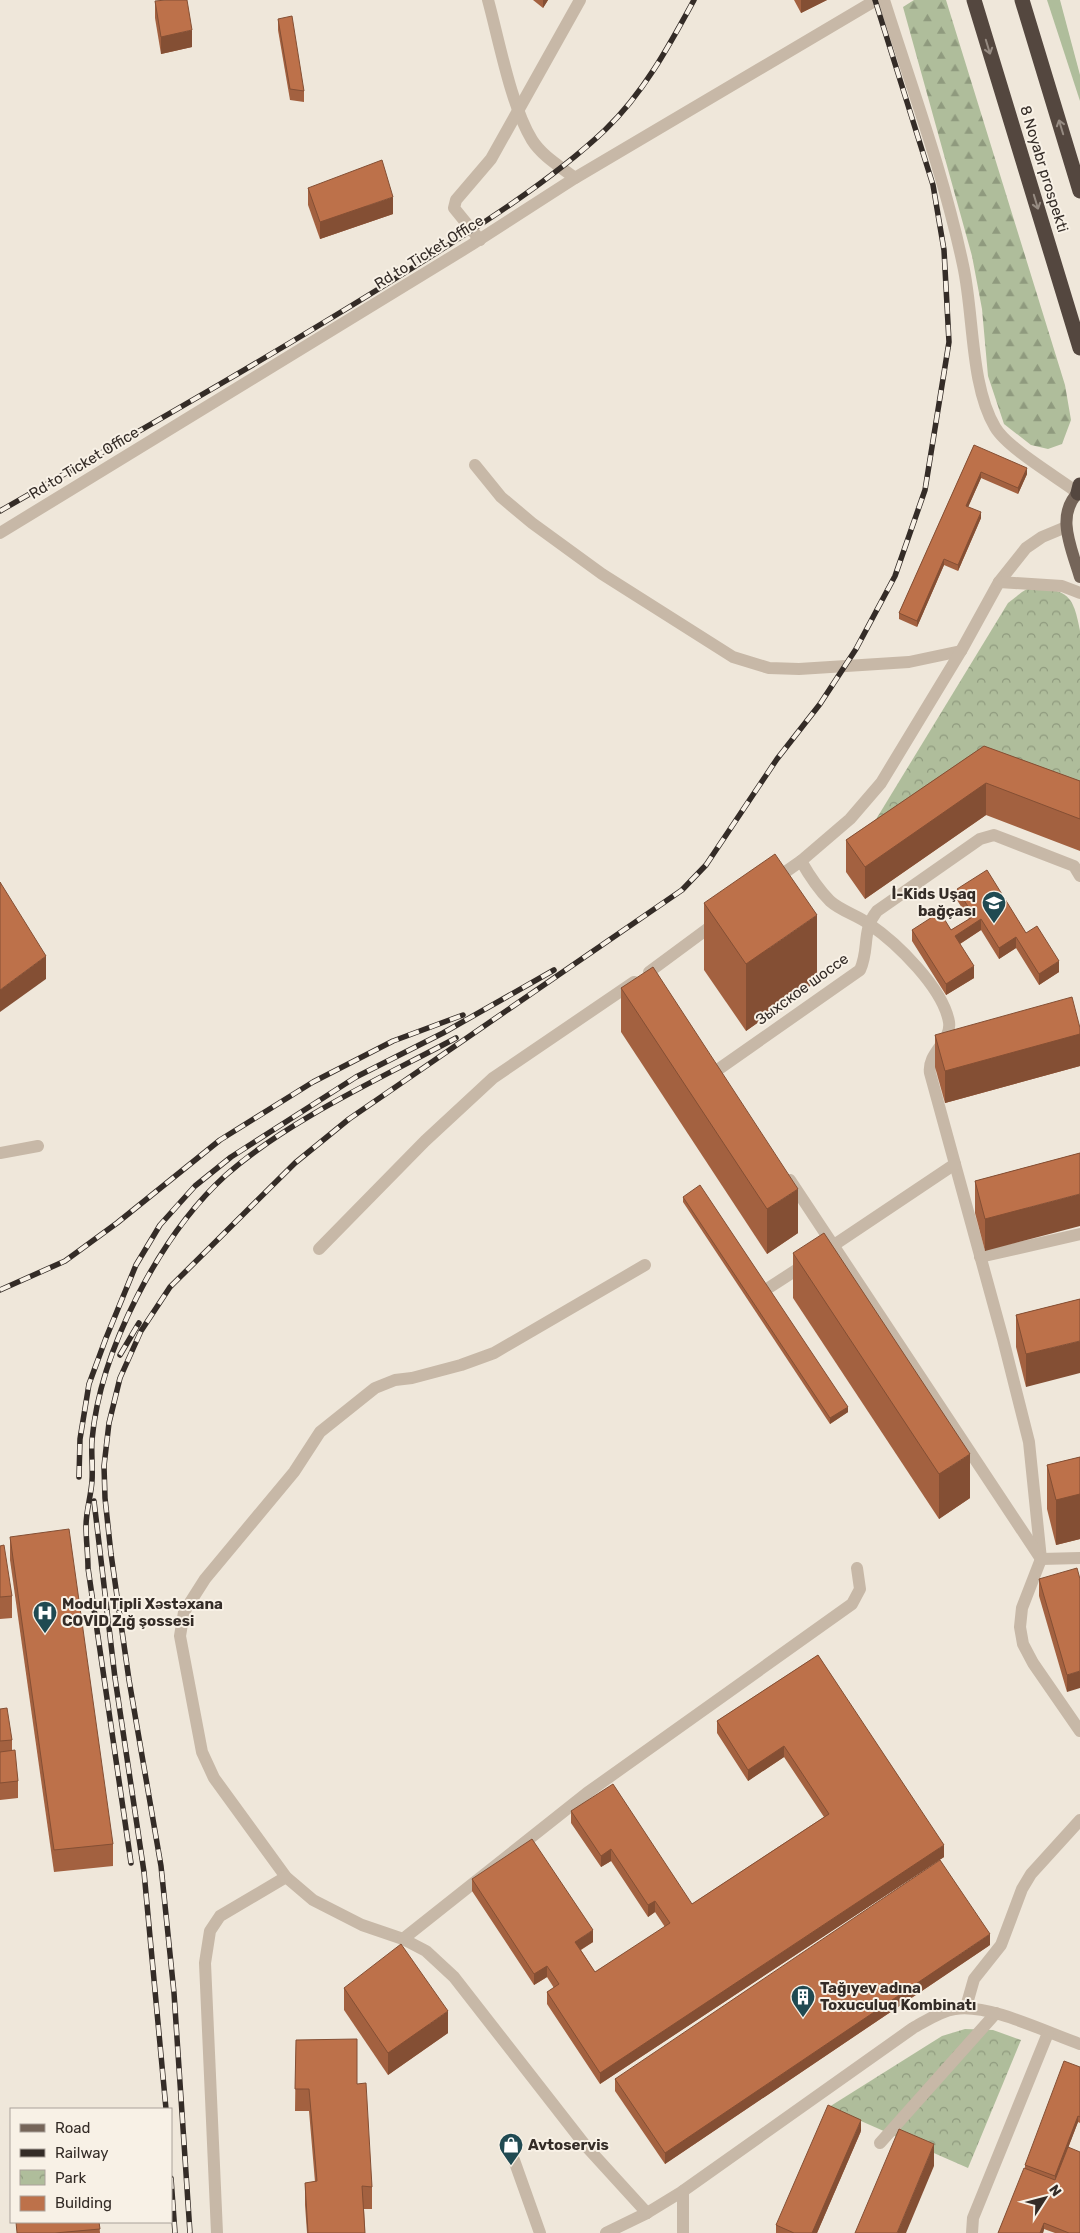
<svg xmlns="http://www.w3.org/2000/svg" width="1080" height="2233" font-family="Rubik,sans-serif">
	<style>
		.grass { fill: #afbd9b }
		.forest { fill: url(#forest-firs) }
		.park { fill: url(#park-crowns) }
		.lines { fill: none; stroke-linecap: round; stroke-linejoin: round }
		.minor { stroke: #c7b8a7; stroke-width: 12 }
		.major { stroke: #756559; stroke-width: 12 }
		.highway { stroke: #54473f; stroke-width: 15 }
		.rail-casing { stroke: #342c27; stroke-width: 5.5 }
		.rail { stroke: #f8f1e6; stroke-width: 4; stroke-dasharray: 11; stroke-linecap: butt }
		.wall { fill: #a36140 }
		.shaded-wall { fill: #844f34 }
		.building { fill: #bd714a; stroke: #844f34 }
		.oneway { stroke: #968b82 }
		.labels { text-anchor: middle; stroke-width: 4; stroke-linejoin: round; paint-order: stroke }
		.street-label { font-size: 15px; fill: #342c27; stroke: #f8f1e6 }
		.poi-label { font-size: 15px; font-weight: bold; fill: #342c27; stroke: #f8f1e6; text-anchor: start }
	</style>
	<defs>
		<pattern id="forest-firs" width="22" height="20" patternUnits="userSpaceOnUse" patternTransform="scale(1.25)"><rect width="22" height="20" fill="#afbd9b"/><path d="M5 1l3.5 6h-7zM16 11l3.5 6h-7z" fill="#8f9a7e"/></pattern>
		<pattern id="park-crowns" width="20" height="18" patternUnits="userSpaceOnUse" patternTransform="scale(1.25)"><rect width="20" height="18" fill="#afbd9b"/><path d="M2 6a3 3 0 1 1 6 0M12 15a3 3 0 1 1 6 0" fill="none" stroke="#8f9a7e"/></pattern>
	</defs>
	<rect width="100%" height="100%" fill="#efe7da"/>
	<polygon class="grass" points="1047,0 1060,0 1080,75 1080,101"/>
	<polygon class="forest" points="914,0 946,0 1065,385 1071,420 1062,444 1048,449 1031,445 1004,424 988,376 982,309 972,256 903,7"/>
	<g class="park">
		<path d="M1032 586C1068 591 1073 594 1080 631V796L875 821 1008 603 1022 592Z"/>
		<polygon points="965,2029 993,2030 1021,2040 968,2168 829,2107 942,2036"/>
	</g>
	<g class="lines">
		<g class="minor">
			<path d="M488 0C499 40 511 106 532 140 542 156 561 167 575 178"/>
			<path d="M884 0C912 88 944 175 963 265 974 314 970 385 995 427 1007 448 1057 477 1078 493"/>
			<polyline points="480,240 454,208 456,200 491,159 580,0"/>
			<polyline points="475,465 501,497 532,523 602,574 733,657 769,668 799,669 909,662 961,651"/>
			<path d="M1066 527 1042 537 1026 548 999 582 961 651 881 783 850 819 801 861C809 875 818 889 830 901 841 911 857 915 869 924 897 943 943 988 949 1022 952 1042 927 1052 930 1073L1003 1339 1029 1442 1041 1559 1022 1608 1020 1627 1023 1644 1033 1663 1080 1731"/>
			<polyline points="0,533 471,245 575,178 876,0"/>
			<polyline points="999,582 1062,586 1080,593"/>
			<polyline points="774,880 801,861"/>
			<polyline points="654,979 649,972 718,921"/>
			<path d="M716 1071 860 970C870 948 861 931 877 911L980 839 994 835 1074 866 1080 876"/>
			<polyline points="0,1153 38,1146"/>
			<polyline points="790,1180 1041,1559"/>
			<polyline points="319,1249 425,1141 493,1078 634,982"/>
			<polyline points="828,1249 955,1164"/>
			<polyline points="980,1257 1080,1234"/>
			<polyline points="645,1265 494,1353 461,1365 412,1378 395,1380 375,1388 320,1432 294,1472 205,1579 184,1612 180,1636 202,1752 214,1778 286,1877 313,1900 362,1925 403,1939 426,1951 454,1977 585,2145 647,2213"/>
			<polyline points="770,1287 807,1263"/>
			<polyline points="1041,1559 1080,1558"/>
			<polyline points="403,1939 587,1793 852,1604 860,1589 857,1568"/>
			<polyline points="966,2007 974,1979 1001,1945 1022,1889 1031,1874 1080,1820"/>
			<polyline points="880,2143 996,2013"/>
			<polyline points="514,2160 540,2233"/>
			<polyline points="217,2233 205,1963 210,1931 220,1916 286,1877"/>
			<path d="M606 2233 647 2213 683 2191 913 2028C926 2021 940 2011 955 2009 988 2003 1048 2033 1080 2044"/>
			<polyline points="683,2233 683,2191"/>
			<polyline points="972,2233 973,2218 1048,2033"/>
		</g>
		<path class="major" d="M1080 491C1054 514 1072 549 1080 577"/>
		<g class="highway">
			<polyline points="974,0 1080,348"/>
			<polyline points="1022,0 1080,191"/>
			<polyline points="1078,493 1080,485"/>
		</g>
		<defs>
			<g id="rail">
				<path d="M0 511C134 434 270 357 401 275 468 233 548 184 605 130 643 94 669 46 694 0"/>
				<polyline points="0,1290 65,1261 117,1223 220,1140 313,1082 393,1041 463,1015"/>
				<polyline points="120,1355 139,1323"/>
				<polyline points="79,1477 80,1439 89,1384 106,1338 136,1265 160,1225 195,1186 231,1157 356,1077 443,1033 554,970"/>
				<polyline points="94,1501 115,1678 144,1872 166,2109"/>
				<path d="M131 1863 88 1568C88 1554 86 1540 86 1526 86 1511 91 1496 92 1481 93 1468 91 1453 92 1440 100 1350 160 1235 226 1175 288 1120 383 1077 456 1038"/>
				<polyline points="171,2178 175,2233"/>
				<polyline points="190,2233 174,1993 161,1866 129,1680 111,1554 105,1498 104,1466 109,1423 120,1378 141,1331 170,1287 295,1163 349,1119 682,890 706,865 777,759 820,704 856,649 895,576 925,490 949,342 944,250 933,185 875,0"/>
			</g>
		</defs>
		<use href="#rail" class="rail-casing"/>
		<use href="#rail" class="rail"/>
	</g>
	<g class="wall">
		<polygon points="533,0 548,0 543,8"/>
		<polygon points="794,0 827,0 801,13"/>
		<polygon points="155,1 192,47 161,54 155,18"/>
		<polygon points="278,19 304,91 304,102 290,100 278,30"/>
		<polygon points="308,188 393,214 320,239 308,205"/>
		<polygon points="974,445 1027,474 1018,494 981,478 968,507 981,518 958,571 944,565 917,627 899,619 899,613"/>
		<polygon points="984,746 1080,781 1080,851 986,815 865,899 846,872 846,840"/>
		<polygon points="957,889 1026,933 1059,972 1039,985 1016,948 999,959 981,930 960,944 974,978 946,995 912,941 912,930 951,930 969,919 957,900"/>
		<polygon points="704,903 817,981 746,1031 704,970"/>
		<polygon points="621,988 798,1233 767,1254 621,1032"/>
		<polygon points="1080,1028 1080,1066 945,1103 935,1067 935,1035"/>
		<polygon points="1080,1153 985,1251 975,1213 975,1181"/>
		<polygon points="683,1197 848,1412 830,1424 683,1202"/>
		<polygon points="793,1253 970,1498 939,1519 793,1298"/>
		<polygon points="1080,1299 1026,1387 1016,1347 1016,1315"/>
		<polygon points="1080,1457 1080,1539 1056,1545 1047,1509 1047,1465"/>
		<polygon points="10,1537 113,1844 113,1866 54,1872 10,1560"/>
		<polygon points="0,1546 12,1596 12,1618 0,1619"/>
		<polygon points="1039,1579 1080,1579 1067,1692 1039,1596"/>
		<polygon points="818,1655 944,1857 600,2084 547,2004 547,1992 554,1988 547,1977 534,1985 472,1891 472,1879 593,1942 581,1950 595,1972 665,1927 655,1912 648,1917 611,1861 601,1867 571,1823 571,1811 692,1904 824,1817 784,1757 748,1781 717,1733 717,1721"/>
		<polygon points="0,1709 12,1740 12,1750 18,1781 18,1798 0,1800"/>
		<polygon points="990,1945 665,2164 615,2091 615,2079"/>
		<polygon points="344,1988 448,2033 388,2075 344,2010"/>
		<polygon points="296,2040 357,2084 372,2187 372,2209 364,2209 365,2233 307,2233 305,2205 305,2183 315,2182 309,2111 295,2111"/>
		<polygon points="1080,2067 1080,2123 1078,2122 1061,2166 1080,2233 1055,2233 1044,2229 1043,2233 998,2233 1025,2168 1025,2165"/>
		<polygon points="861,2131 817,2233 776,2233 776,2225"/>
		<polygon points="99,2222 100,2233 17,2233"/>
	</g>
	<g class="shaded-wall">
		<polygon points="543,0 548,0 543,8"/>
		<polygon points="801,0 827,0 801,13"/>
		<polygon points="192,30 192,47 161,54 161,37"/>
		<polygon points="393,197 393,214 320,239 320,222"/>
		<polygon points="1027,468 1027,474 1018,494 1018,488"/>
		<polygon points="981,472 981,478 966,512 966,506"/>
		<polygon points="981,512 981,518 958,571 958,565"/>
		<polygon points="944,559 944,565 917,627 917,621"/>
		<polygon points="986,783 986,815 865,899 865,867"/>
		<polygon points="817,915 817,981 746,1031 746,964"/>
		<polygon points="981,919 981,930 955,947 955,936"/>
		<polygon points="1016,937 1016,948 999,959 999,948"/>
		<polygon points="46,956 46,979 0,1012 0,990"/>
		<polygon points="1059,961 1059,972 1039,985 1039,974"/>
		<polygon points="974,966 974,978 946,995 946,984"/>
		<polygon points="1080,1034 1080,1066 945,1103 945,1071"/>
		<polygon points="798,1189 798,1233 767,1254 767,1209"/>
		<polygon points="1080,1194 1080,1226 985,1251 985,1219"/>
		<polygon points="1080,1341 1080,1373 1026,1387 1026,1354"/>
		<polygon points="848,1407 848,1412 830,1424 830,1418"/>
		<polygon points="970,1454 970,1498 939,1519 939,1474"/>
		<polygon points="1080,1494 1080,1539 1056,1545 1056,1500"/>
		<polygon points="1080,1671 1080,1688 1067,1692 1067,1675"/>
		<polygon points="784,1746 784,1757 748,1781 748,1770"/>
		<polygon points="944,1845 944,1857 600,2084 600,2073"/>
		<polygon points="611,1849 611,1861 601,1867 601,1856"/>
		<polygon points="655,1901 655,1912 648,1917 648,1905"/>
		<polygon points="593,1930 593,1942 575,1953 575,1942"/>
		<polygon points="990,1934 990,1945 665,2164 665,2153"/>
		<polygon points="547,1966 547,1977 534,1985 534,1974"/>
		<polygon points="448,2011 448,2033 388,2075 388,2053"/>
		<polygon points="1078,2116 1078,2122 1055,2182 1055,2176"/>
		<polygon points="861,2120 861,2131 817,2233 812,2233"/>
		<polygon points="934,2144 934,2166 906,2233 897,2233"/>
		<polygon points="1044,2223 1044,2229 1043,2233 1040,2233"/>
	</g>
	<g class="building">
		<polygon points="166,0 187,0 192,30 161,37 155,1"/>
		<polygon points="292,16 304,91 290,89 278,19"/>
		<polygon points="382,160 393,197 320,222 308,188"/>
		<polygon points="974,445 1027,468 1018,488 981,472 966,506 981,512 958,565 944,559 917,621 899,613"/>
		<polygon points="984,746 1080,781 1080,819 986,783 865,867 846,840"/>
		<polygon points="775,854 817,915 746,964 704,903"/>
		<polygon points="987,870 1026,933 1037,926 1059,961 1039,974 1016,937 999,948 981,919 955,936 974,966 946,984 912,930 940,912 951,930 974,916 957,889"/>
		<polygon points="0,882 46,956 0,990"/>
		<polygon points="653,967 798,1189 767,1209 621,988"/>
		<polygon points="1072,997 1080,1028 1080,1034 945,1071 935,1035"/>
		<polygon points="1080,1153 1080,1194 985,1219 975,1181"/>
		<polygon points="700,1185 848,1407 830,1418 683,1197"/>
		<polygon points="824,1233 970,1454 939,1474 793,1253"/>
		<polygon points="1080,1299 1080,1341 1026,1354 1016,1315"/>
		<polygon points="1080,1457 1080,1494 1056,1500 1047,1465"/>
		<polygon points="69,1529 113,1844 54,1850 10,1537"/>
		<polygon points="4,1545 12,1596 0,1597 0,1546"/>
		<polygon points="1077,1568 1080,1579 1080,1671 1067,1675 1039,1579"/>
		<polygon points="818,1655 944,1845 600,2073 547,1992 559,1984 547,1966 534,1974 472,1879 532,1839 593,1930 575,1942 595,1972 670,1923 655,1901 648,1905 611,1849 601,1856 571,1811 613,1784 692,1904 829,1814 784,1746 748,1770 717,1721"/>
		<polygon points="7,1708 12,1740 0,1741 0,1709"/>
		<polygon points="15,1750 18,1781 0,1783 0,1752"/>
		<polygon points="940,1860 990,1934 665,2153 615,2079"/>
		<polygon points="401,1944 448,2011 388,2053 344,1988"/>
		<polygon points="357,2039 357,2084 366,2083 372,2187 362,2186 365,2233 308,2233 305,2183 317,2181 309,2089 295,2089 296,2040"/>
		<polygon points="1064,2061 1080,2067 1080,2117 1078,2116 1055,2176 1025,2165"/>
		<polygon points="828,2105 861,2120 812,2233 794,2233 776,2225"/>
		<polygon points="899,2129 934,2144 897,2233 855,2233"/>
		<polygon points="1068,2147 1080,2152 1080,2233 1069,2233 1044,2223 1040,2233 998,2233 1024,2168 1055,2180"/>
		<polygon points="16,2222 99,2222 100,2229 55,2233 17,2233"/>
	</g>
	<defs><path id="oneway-shaft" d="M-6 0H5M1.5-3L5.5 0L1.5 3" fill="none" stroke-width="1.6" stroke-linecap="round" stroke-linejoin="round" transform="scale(1.25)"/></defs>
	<g class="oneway">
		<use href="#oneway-shaft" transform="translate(988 47) rotate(73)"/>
		<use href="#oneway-shaft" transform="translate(1061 127) rotate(-107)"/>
		<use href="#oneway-shaft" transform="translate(1036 202) rotate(73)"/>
	</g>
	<defs>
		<symbol id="school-pin" viewBox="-11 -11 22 30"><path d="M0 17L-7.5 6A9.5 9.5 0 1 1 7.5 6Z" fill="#204a52" stroke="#f8f1e6"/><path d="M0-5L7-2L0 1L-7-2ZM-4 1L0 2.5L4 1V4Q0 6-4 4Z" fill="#fff"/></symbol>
		<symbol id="hospital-pin" viewBox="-11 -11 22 30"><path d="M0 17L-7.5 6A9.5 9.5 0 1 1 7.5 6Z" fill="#204a52" stroke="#f8f1e6"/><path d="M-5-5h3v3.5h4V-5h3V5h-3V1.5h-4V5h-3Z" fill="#fff"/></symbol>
		<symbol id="building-pin" viewBox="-11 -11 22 30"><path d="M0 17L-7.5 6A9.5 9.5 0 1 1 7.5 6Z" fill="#204a52" stroke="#f8f1e6"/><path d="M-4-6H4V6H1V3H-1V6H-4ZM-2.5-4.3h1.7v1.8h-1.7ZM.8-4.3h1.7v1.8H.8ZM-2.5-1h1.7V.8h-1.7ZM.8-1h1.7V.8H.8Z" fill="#fff"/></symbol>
		<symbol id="shop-pin" viewBox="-11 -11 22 30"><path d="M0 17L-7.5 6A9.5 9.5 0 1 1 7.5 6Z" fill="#204a52" stroke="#f8f1e6"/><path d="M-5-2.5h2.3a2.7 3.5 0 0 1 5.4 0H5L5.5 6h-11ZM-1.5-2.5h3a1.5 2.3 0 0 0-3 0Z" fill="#fff"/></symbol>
	</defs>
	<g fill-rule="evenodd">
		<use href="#school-pin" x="980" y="889" width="28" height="38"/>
		<use href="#hospital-pin" x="31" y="1599" width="28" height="38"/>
		<use href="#building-pin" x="789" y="1983" width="28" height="38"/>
		<use href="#shop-pin" x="497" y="2131" width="28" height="38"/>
	</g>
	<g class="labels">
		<g class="street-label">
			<text transform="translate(1044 169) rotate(73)" y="5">8 Noyabr prospekti</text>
			<text transform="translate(429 252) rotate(-32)" y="5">Rd to Ticket Office</text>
			<text transform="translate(84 463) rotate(-31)" y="5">Rd to Ticket Office</text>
			<text transform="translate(802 989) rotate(-36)" y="5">Зыхское шоссе</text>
		</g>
		<g class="poi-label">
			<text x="976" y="899" text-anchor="end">İ-Kids Uşaq<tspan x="976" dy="17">bağçası</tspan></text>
			<text x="62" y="1609">Modul Tipli Xəstəxana<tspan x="62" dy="17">COVID Zığ şossesi</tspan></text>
			<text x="820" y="1993">Tağıyev adına<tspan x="820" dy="17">Toxuculuq Kombinatı</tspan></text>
			<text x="528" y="2150">Avtoservis</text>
		</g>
	</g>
	<rect x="10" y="2108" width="162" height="115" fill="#f8f1e6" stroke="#aaa29a"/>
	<rect x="20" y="2124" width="25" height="8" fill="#756559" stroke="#aaa29a"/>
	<text x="55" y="2133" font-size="15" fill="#342c27">Road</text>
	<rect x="20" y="2149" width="25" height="8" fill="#342c27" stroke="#aaa29a"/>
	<text x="55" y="2158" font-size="15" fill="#342c27">Railway</text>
	<rect x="20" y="2170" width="25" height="15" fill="url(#park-crowns)" stroke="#aaa29a"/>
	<text x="55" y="2183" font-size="15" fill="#342c27">Park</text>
	<rect x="20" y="2196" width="25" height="15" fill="#bd714a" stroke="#aaa29a"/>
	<text x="55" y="2208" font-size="15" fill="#342c27">Building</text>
	<g transform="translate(1045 2198) rotate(54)" stroke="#f8f1e6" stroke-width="4" paint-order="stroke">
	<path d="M0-4L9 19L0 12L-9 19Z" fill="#342c27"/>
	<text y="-8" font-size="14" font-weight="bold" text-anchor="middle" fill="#342c27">N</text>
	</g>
</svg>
